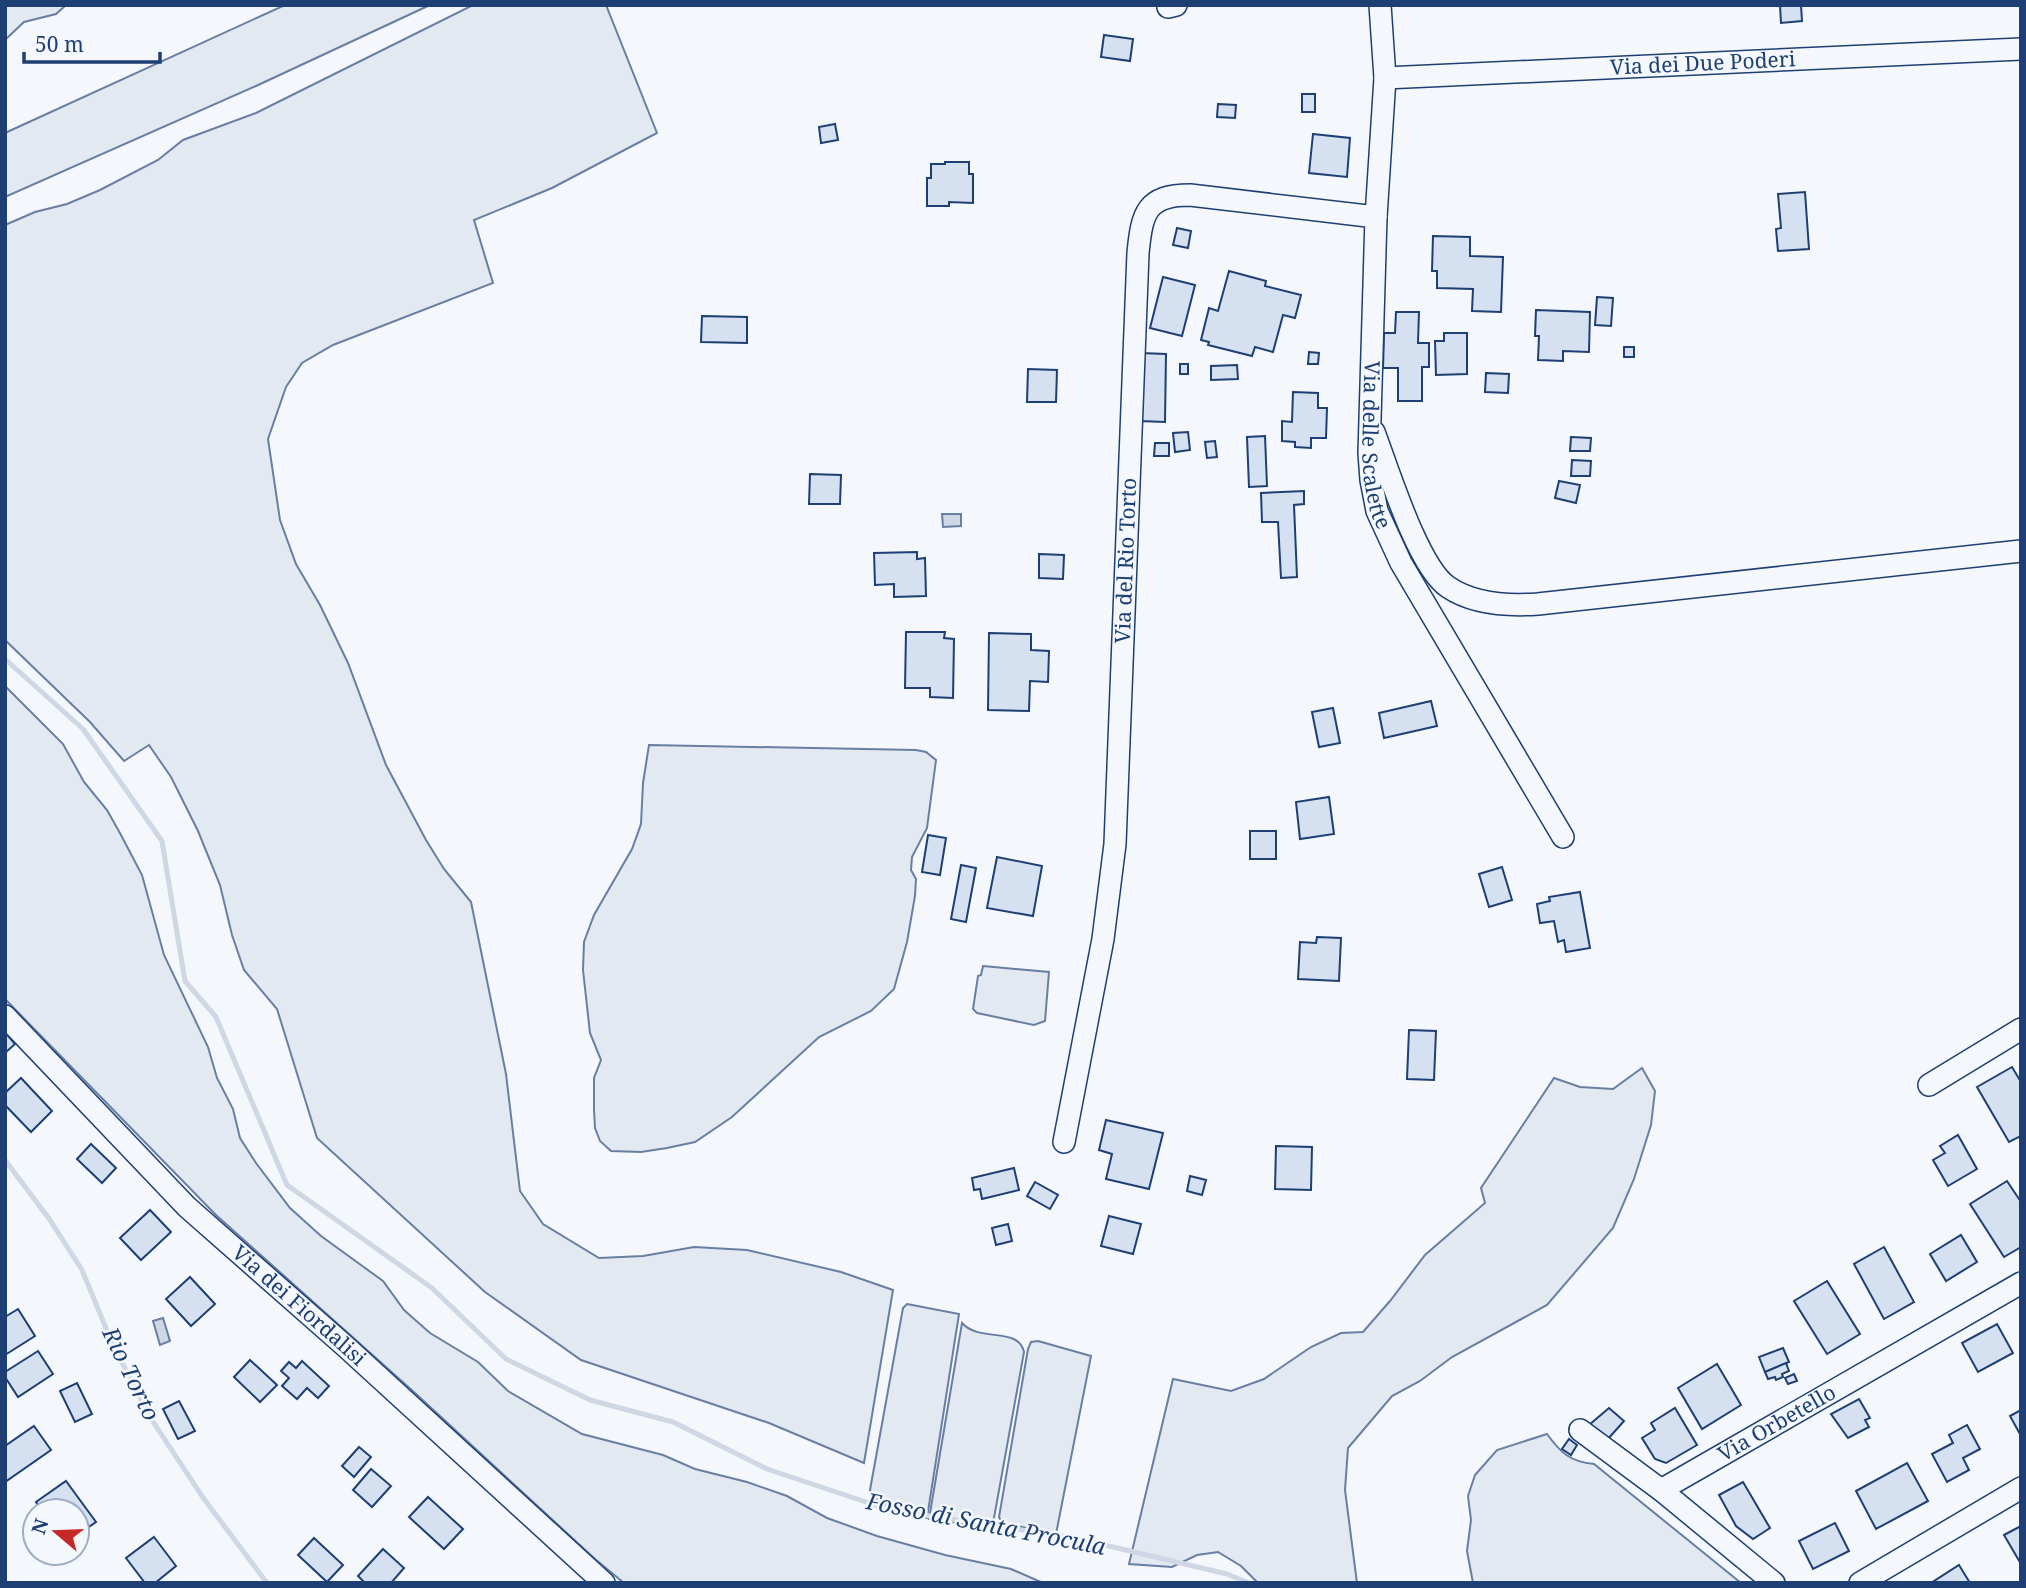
<svg xmlns="http://www.w3.org/2000/svg" width="2026" height="1588" font-family="'Noto Serif',serif">
	<style>
		.green { fill: #e3e9f0; stroke: #687fa3; stroke-width: 2 }
		.water { fill: #cfd7e4; stroke: #687fa3; stroke-width: 2 }
		.lines { fill: none; stroke-linecap: round; stroke-linejoin: round }
		.stream { stroke: #cfd7e4; stroke-width: 5 }
		.building { fill: #d5e0f0; stroke: #1d3f73; stroke-width: 2 }
		.minor-casing { stroke: #1d3f73; stroke-width: 24 }
		.minor { stroke: #f4f7fb; stroke-width: 21 }
		.labels { text-anchor: middle; stroke-width: 5; stroke-linejoin: round; paint-order: stroke }
		.street-label { font-size: 21px; fill: #1d3f73; stroke: #f4f7fb }
		.water-label { font-size: 23px; font-style: italic; fill: #1d3f73; stroke: #f4f7fb }
	</style>
	<rect width="100%" height="100%" fill="#f4f7fb"/>
	<g class="green">
		<polygon points="5,5 66,5 56,14 24,22 5,40"/>
		<polygon points="285,5 430,5 256,86 5,197 5,133"/>
		<polygon points="473,5 606,5 657,133 552,188 474,220 493,283 333,345 302,363 286,387 268,439 280,520 296,564 320,605 348,663 386,765 426,840 444,869 471,902 506,1074 520,1191 543,1224 599,1258 643,1256 694,1247 747,1250 841,1272 893,1290 864,1463 769,1423 581,1360 485,1292 317,1138 277,1009 244,970 232,935 220,885 198,831 171,777 149,745 124,761 90,722 5,640 5,225 35,212 67,204 100,190 158,160 183,140 256,113"/>
		<polygon points="5,686 63,744 84,782 107,810 121,835 142,875 164,955 208,1047 217,1078 233,1109 240,1138 256,1163 290,1208 321,1236 383,1281 404,1310 430,1333 478,1362 508,1391 582,1434 663,1455 695,1469 747,1482 787,1496 827,1518 877,1536 945,1555 1011,1569 1043,1583 624,1583 595,1559 415,1393 216,1215 5,999"/>
		<polygon points="649,745 916,750 926,752 936,760 927,828 912,857 911,870 916,879 915,896 907,942 894,989 871,1011 819,1037 732,1117 695,1142 667,1148 641,1152 611,1151 600,1141 595,1128 594,1110 594,1078 601,1060 590,1033 583,970 584,942 594,915 632,849 641,824 643,783"/>
		<polygon points="983,966 1049,972 1045,1021 1034,1025 977,1013 973,1009 978,976 981,975"/>
		<polygon points="1642,1068 1655,1091 1651,1125 1634,1179 1613,1228 1547,1305 1452,1357 1420,1381 1392,1396 1348,1448 1345,1490 1357,1583 1258,1583 1241,1566 1218,1552 1197,1555 1172,1567 1129,1564 1173,1379 1231,1391 1264,1379 1311,1347 1341,1333 1363,1332 1390,1301 1425,1255 1485,1203 1481,1188 1554,1078 1580,1087 1613,1089"/>
		<path d="M907 1304 959 1314 927 1518C910 1513 878 1508 870 1490L903 1308Z"/>
		<path d="M962 1323C980 1343 1018 1326 1024 1352L994 1518 982 1526 929 1519Z"/>
		<polygon points="1038,1341 1091,1356 1056,1534 1002,1523 999,1517 1028,1349 1031,1342"/>
		<path d="M1547 1434C1560 1452 1570 1462 1594 1464L1741 1583H1473L1467 1551 1471 1520 1468 1496 1475 1475 1497 1450Z"/>
	</g>
	<g class="water">
		<polygon points="942,514 961,514 961,526 943,527"/>
		<polygon points="163,1318 170,1341 160,1345 153,1321"/>
	</g>
	<g class="lines">
		<g class="stream">
			<polyline points="5,659 83,729 162,841 185,981 216,1017 287,1185 432,1288 506,1359 590,1400 673,1422 767,1469 890,1510 1075,1538 1227,1574 1249,1583"/>
			<polyline points="5,1160 50,1220 82,1270 113,1345 150,1417 204,1499 267,1583"/>
		</g>
	</g>
	<g class="building">
		<polygon points="1780,5 1801,5 1802,21 1781,23"/>
		<polygon points="1104,35 1133,39 1130,61 1101,57"/>
		<rect x="1302" y="94" width="13" height="18"/>
		<polygon points="1218,104 1236,105 1235,118 1217,117"/>
		<polygon points="835,124 838,140 821,143 819,127"/>
		<polygon points="1313,134 1350,138 1347,177 1309,173"/>
		<polygon points="945,162 969,162 969,174 973,174 973,203 949,202 949,206 927,206 927,178 931,178 931,164 945,164"/>
		<polygon points="1805,192 1809,249 1778,251 1776,229 1781,228 1778,194"/>
		<polygon points="1177,228 1191,231 1188,248 1173,245"/>
		<polygon points="1433,236 1470,237 1470,256 1503,257 1501,312 1472,311 1473,289 1437,288 1437,271 1432,271"/>
		<polygon points="1229,271 1266,281 1265,286 1301,295 1295,318 1283,315 1273,352 1255,347 1252,356 1208,345 1209,342 1201,340 1209,308 1218,311"/>
		<polygon points="1163,277 1195,285 1182,336 1150,328"/>
		<polygon points="1597,297 1613,298 1611,326 1595,325"/>
		<polygon points="1536,310 1590,312 1589,352 1563,351 1563,361 1538,360 1539,336 1535,336"/>
		<polygon points="1396,312 1419,312 1418,343 1429,343 1429,367 1422,367 1422,401 1398,401 1398,368 1383,368 1384,333 1395,333"/>
		<polygon points="702,316 747,317 747,343 701,342"/>
		<polygon points="1444,333 1467,333 1467,374 1436,375 1435,341 1444,341"/>
		<rect x="1624" y="347" width="10" height="10"/>
		<polygon points="1309,352 1319,353 1318,364 1308,364"/>
		<polygon points="1140,353 1166,354 1165,422 1139,421"/>
		<rect x="1180" y="364" width="8" height="10"/>
		<polygon points="1237,365 1238,379 1211,380 1211,366"/>
		<polygon points="1028,369 1057,370 1056,402 1027,402"/>
		<polygon points="1486,373 1509,374 1508,393 1485,392"/>
		<polygon points="1293,392 1318,393 1318,408 1327,408 1326,438 1311,438 1311,448 1295,447 1295,442 1282,441 1282,421 1292,422"/>
		<polygon points="1188,432 1190,450 1175,452 1173,433"/>
		<polygon points="1265,436 1267,486 1249,487 1247,437"/>
		<polygon points="1571,437 1591,438 1590,451 1570,451"/>
		<polygon points="1215,441 1217,457 1207,458 1205,442"/>
		<polygon points="1155,443 1169,443 1169,456 1154,456"/>
		<polygon points="1572,460 1591,461 1590,476 1571,476"/>
		<polygon points="810,474 841,475 840,504 809,504"/>
		<polygon points="1559,481 1580,485 1576,503 1555,498"/>
		<polygon points="1304,491 1304,504 1294,505 1297,577 1281,578 1278,522 1262,522 1261,493"/>
		<polygon points="917,552 917,559 925,558 926,596 894,597 894,584 875,585 874,553"/>
		<polygon points="1039,554 1064,555 1063,579 1039,578"/>
		<polygon points="906,632 945,632 944,638 954,639 953,698 930,697 930,688 905,688"/>
		<polygon points="989,633 1031,634 1031,650 1049,651 1048,682 1030,681 1029,711 988,710"/>
		<polygon points="1431,701 1437,726 1384,738 1379,713"/>
		<polygon points="1333,708 1340,743 1319,747 1312,712"/>
		<polygon points="1329,797 1334,834 1300,839 1296,802"/>
		<rect x="1250" y="831" width="26" height="28"/>
		<polygon points="928,835 946,838 940,875 922,872"/>
		<polygon points="997,857 1042,866 1033,916 987,908"/>
		<polygon points="961,865 976,868 966,922 951,919"/>
		<polygon points="1502,867 1512,900 1489,907 1479,874"/>
		<polygon points="1580,892 1590,948 1566,952 1564,940 1558,942 1554,921 1540,923 1537,904 1550,901 1549,897"/>
		<polygon points="1317,937 1341,938 1339,981 1298,979 1300,942 1316,943"/>
		<polygon points="1409,1030 1436,1031 1434,1080 1407,1079"/>
		<polygon points="5,1032 15,1044 5,1053"/>
		<polygon points="2012,1067 2021,1082 2021,1136 2009,1142 1977,1087"/>
		<polygon points="21,1078 52,1111 31,1132 5,1105 5,1093"/>
		<polygon points="1106,1120 1163,1133 1149,1189 1106,1179 1112,1154 1099,1150"/>
		<polygon points="1958,1135 1977,1169 1948,1186 1933,1160 1945,1153 1940,1146"/>
		<polygon points="91,1144 116,1168 102,1183 77,1159"/>
		<polygon points="1276,1146 1312,1147 1311,1190 1275,1189"/>
		<polygon points="1014,1168 1019,1190 982,1199 980,1189 974,1190 972,1178"/>
		<polygon points="1190,1176 1206,1180 1202,1195 1187,1191"/>
		<polygon points="2007,1181 2021,1202 2021,1247 2004,1257 1970,1204"/>
		<polygon points="1035,1182 1058,1195 1050,1209 1027,1196"/>
		<polygon points="150,1210 171,1232 141,1260 120,1238"/>
		<polygon points="1109,1216 1141,1224 1133,1254 1101,1246"/>
		<polygon points="1008,1224 1012,1241 996,1245 992,1228"/>
		<polygon points="1961,1235 1977,1262 1946,1281 1930,1254"/>
		<polygon points="1884,1247 1914,1302 1884,1319 1854,1264"/>
		<polygon points="190,1277 215,1304 191,1326 166,1299"/>
		<polygon points="1827,1281 1860,1334 1827,1354 1794,1301"/>
		<polygon points="18,1309 35,1336 5,1355 5,1317"/>
		<polygon points="1997,1324 2013,1353 1978,1372 1962,1343"/>
		<polygon points="1783,1348 1789,1362 1765,1372 1759,1357"/>
		<polygon points="38,1351 53,1374 18,1397 5,1377 5,1372"/>
		<polygon points="250,1360 277,1385 260,1402 234,1377"/>
		<polygon points="302,1361 329,1386 318,1398 307,1388 297,1399 282,1386 289,1378 281,1371 289,1362 296,1368"/>
		<polygon points="1786,1363 1789,1371 1782,1374 1783,1377 1776,1380 1775,1377 1768,1379 1765,1372"/>
		<polygon points="1717,1364 1741,1405 1702,1429 1678,1388"/>
		<polygon points="1794,1374 1797,1381 1788,1384 1785,1378"/>
		<polygon points="77,1383 92,1414 75,1422 60,1391"/>
		<polygon points="1859,1399 1870,1418 1865,1420 1869,1427 1848,1438 1831,1414"/>
		<polygon points="179,1401 195,1431 178,1439 163,1409"/>
		<polygon points="1609,1408 1624,1421 1607,1440 1589,1425"/>
		<polygon points="1675,1408 1697,1445 1666,1463 1655,1459 1642,1438 1655,1430 1651,1423"/>
		<polygon points="2021,1410 2021,1436 2010,1416"/>
		<polygon points="1967,1425 1980,1449 1963,1458 1969,1470 1947,1482 1932,1454 1953,1443 1949,1435"/>
		<polygon points="34,1426 51,1450 5,1482 5,1446"/>
		<polygon points="1569,1439 1577,1445 1571,1455 1562,1449"/>
		<polygon points="359,1447 371,1457 354,1477 342,1466"/>
		<polygon points="1907,1463 1928,1501 1876,1529 1856,1491"/>
		<polygon points="371,1469 391,1486 372,1507 353,1490"/>
		<polygon points="66,1481 96,1522 77,1535 77,1511 42,1511 36,1502"/>
		<polygon points="1743,1482 1770,1528 1753,1539 1736,1526 1719,1495"/>
		<polygon points="428,1497 463,1529 444,1549 409,1517"/>
		<polygon points="1835,1523 1849,1551 1813,1569 1799,1541"/>
		<polygon points="2021,1526 2021,1564 2004,1535"/>
		<polygon points="154,1537 176,1566 155,1583 145,1583 126,1558"/>
		<polygon points="314,1538 343,1565 327,1582 298,1555"/>
		<polygon points="383,1549 404,1568 391,1583 365,1583 358,1576"/>
		<polygon points="1959,1565 1970,1583 1931,1583"/>
	</g>
	<g class="lines">
		<defs>
			<g id="minor">
				<path id="s1" d="M1380 5 1385 78 1376 217 1369 453 1371 480 1377 511 1401 563 1563 837"/>
				<polyline points="1168,7 1176,5"/>
				<path id="s2" d="M1385 78 2021 49"/>
				<path d="M1374 432C1388 469 1418 567 1448 587 1473 604 1509 606 1538 604L2021 551"/>
				<path id="s3" d="M5 1016 187 1207 345 1346 604 1583"/>
				<polyline points="1929,1085 2021,1029"/>
				<path id="s4" d="M1064 1142 1103 939 1115 844 1138 253C1142 213 1146 195 1190 195L1376 217"/>
				<polyline points="1580,1430 1661,1490"/>
				<path id="s5" d="M1774 1583 1661 1490 2021 1283"/>
				<polyline points="1860,1583 2021,1488"/>
			</g>
		</defs>
		<use href="#minor" class="minor-casing"/>
		<use href="#minor" class="minor"/>
	</g>
	<g class="labels">
		<g class="street-label">
			<text dy="7" stroke="none"><textPath href="#s2" startOffset="318">Via dei Due Poderi</textPath></text>
			<text dy="7" stroke="none"><textPath href="#s1" startOffset="441">Via delle Scalette</textPath></text>
			<text dy="7" stroke="none"><textPath href="#s4" startOffset="586">Via del Rio Torto</textPath></text>
			<text dy="7" stroke="none"><textPath href="#s3" startOffset="413">Via dei Fiordalisi</textPath></text>
			<text dy="7" stroke="none"><textPath href="#s5" startOffset="280">Via Orbetello</textPath></text>
		</g>
		<g class="water-label">
			<text transform="translate(131 1374) rotate(64)" y="8">Rio Torto</text>
			<text transform="translate(986 1524) rotate(11)" y="8">Fosso di Santa Procula</text>
		</g>
	</g>
	<rect width="2026" height="1588" fill="none" stroke="#1d3f73" stroke-width="14"/>
	<g transform="translate(56 1532) rotate(289)"><circle r="33" fill="#f4f7fb" stroke="#9eadc5" stroke-width="2"/>
	<path d="M0-5L12 26L0 18L-12 26Z" fill="#c62828"/>
	<text y="-10" font-size="19" font-weight="bold" text-anchor="middle" fill="#1d3f73">N</text>
	</g>
	<path d="M24 52v10h136v-10" fill="none" stroke="#1d3f73" stroke-width="3.5"/>
	<text x="35" y="52" font-size="21" fill="#1d3f73" stroke="#f4f7fb" stroke-width="5" paint-order="stroke">50 m</text>
</svg>
